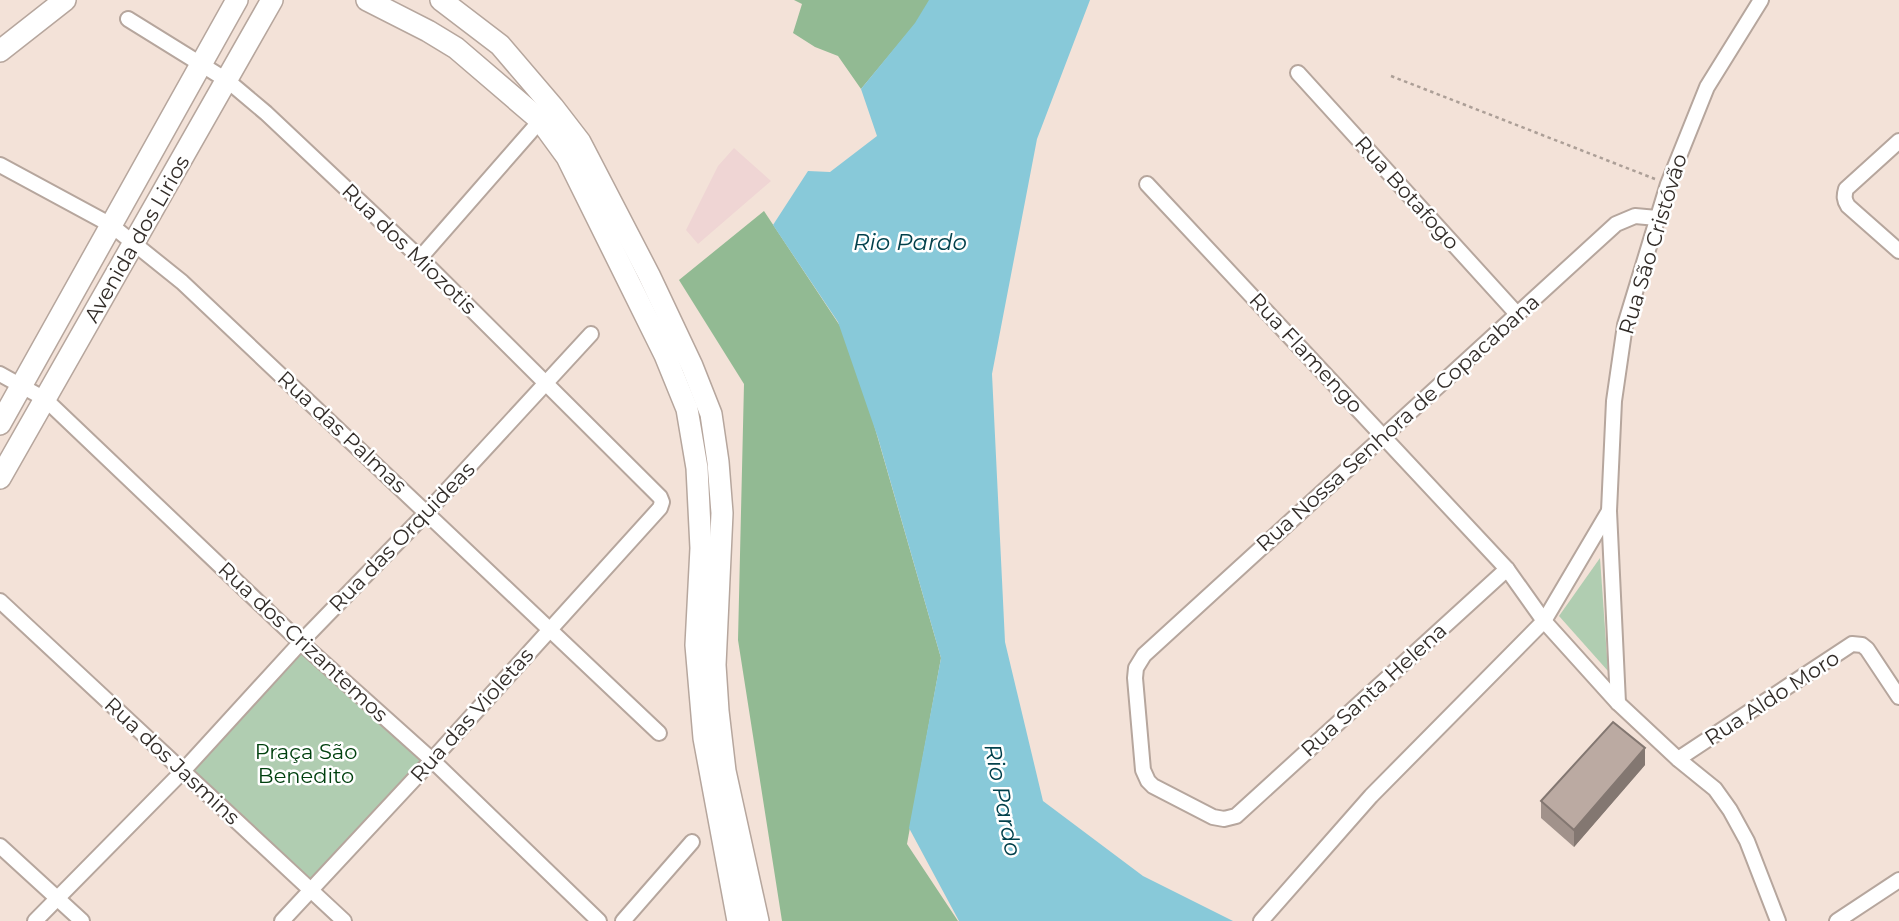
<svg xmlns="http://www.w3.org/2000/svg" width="1899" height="921" font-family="Montserrat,sans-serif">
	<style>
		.industrial { fill: #efd5d4 }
		.green { fill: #b0cdb1 }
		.forest { fill: #92ba93 }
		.water { fill: #88c9d9 }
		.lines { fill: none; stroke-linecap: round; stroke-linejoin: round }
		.street-casing { stroke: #b6a69d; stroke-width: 18 }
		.secondary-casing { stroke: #b6a69d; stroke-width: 24 }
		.path { stroke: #ac9f97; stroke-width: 2.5; stroke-dasharray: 3.5 3.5; stroke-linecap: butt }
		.street { stroke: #fff; stroke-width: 14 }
		.secondary { stroke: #fff; stroke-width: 21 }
		.wall { fill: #a1928b }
		.shaded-wall { fill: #837771 }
		.building { fill: #bbaaa2; stroke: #837771; stroke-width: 2 }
		.labels { text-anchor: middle; stroke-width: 5; stroke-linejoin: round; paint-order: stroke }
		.street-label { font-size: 21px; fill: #322c28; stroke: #fff }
		.park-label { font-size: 21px; fill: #00400e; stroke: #fff }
		.water-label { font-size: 23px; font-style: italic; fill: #02414c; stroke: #fff }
	</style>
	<rect width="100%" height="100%" fill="#f3e2d8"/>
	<polygon class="industrial" points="734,148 771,181 698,244 686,230 718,166"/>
	<g class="green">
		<polygon points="1600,558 1608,671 1559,616"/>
		<polygon points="297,639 432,760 311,890 186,767"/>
	</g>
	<g class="forest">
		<polygon points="794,0 932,0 916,23 861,89 838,56 815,47 793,33 802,4"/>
		<polygon points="764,211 850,341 941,658 907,844 958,921 782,921 738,640 744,384 679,280"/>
	</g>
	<polygon class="water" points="929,0 1090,0 1037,139 992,374 1005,642 1043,801 1143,876 1233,921 959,921 909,828 941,658 878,438 838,322 773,225 808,171 830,172 877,136 861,89 915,23"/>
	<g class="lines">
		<defs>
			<g id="street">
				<polyline points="128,19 228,81 266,113 420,258 660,497 662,502 660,508 432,760 282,921"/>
				<polyline points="1298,73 1517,314"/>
				<path d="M1899 141 1846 189C1844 196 1844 200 1848 206L1899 251"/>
				<polyline points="0,165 111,225 182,282 659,733"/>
				<polyline points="1147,184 1507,569 1544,621 1618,703 1678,759 1715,789 1730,810 1747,841 1778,921"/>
				<polyline points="420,258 546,114"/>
				<polyline points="0,374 45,399 297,639 432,760 599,921"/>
				<polyline points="1507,569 1236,816 1224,819 1213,817 1153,786 1148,781 1143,770 1135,678 1136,668 1144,655 1616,224 1635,216 1657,218"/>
				<polyline points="0,601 344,921"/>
				<polyline points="1618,703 1609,511 1614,401 1625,325 1668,184 1707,87 1761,0"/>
				<polyline points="1678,759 1852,644 1862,645 1867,649 1899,697"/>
				<polyline points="0,846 82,921"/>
				<polyline points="35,921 183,771 301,642 427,512 591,334"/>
				<polyline points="623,921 692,842"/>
				<polyline points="1261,921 1371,796 1544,621 1609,511"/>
				<polyline points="1837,921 1899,880"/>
			</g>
			<g id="secondary">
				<polyline points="367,0 428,31 456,48 540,120 567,157 665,355 687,409 697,468 701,548 696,645 704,738 738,921"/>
				<polyline points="441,0 500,45 553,107 580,142 649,275 692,366 711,414 718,462 722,513 715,665 718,711 725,771 758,921"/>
				<polyline points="0,51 65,0"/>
				<polyline points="0,424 237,0"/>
				<polyline points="0,478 272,0"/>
			</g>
		</defs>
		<use href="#street" class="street-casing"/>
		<use href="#secondary" class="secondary-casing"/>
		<polyline class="path" points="1391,76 1655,179"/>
		<use href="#street" class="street"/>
		<use href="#secondary" class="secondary"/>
	</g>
	<polygon class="wall" points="1645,765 1574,847 1541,818 1541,801"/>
	<polygon class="shaded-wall" points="1645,748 1645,765 1574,847 1574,830"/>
	<polygon class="building" points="1613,722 1645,748 1574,830 1541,801"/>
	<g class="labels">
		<g class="street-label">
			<text transform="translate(1407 193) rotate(48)" y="7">Rua Botafogo</text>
			<text transform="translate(137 239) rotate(-60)" y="7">Avenida dos Lirios</text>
			<text transform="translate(1653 244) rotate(-73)" y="7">Rua São Cristóvão</text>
			<text transform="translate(409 249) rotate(44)" y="7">Rua dos Miozotis</text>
			<text transform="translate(1306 353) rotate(47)" y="7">Rua Flamengo</text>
			<text transform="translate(1398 423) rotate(-42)" y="7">Rua Nossa Senhora de Copacabana</text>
			<text transform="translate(342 432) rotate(43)" y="7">Rua das Palmas</text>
			<text transform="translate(402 537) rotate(-46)" y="7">Rua das Orquideas</text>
			<text transform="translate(303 642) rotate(43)" y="7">Rua dos Crizantemos</text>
			<text transform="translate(1374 690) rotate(-42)" y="7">Rua Santa Helena</text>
			<text transform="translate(1772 698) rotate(-33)" y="7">Rua Aldo Moro</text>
			<text transform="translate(472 715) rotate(-48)" y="7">Rua das Violetas</text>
			<text transform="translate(172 761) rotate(43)" y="7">Rua dos Jasmins</text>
		</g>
		<g class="park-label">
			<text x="306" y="759">Praça São<tspan x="306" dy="24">Benedito</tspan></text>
		</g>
		<g class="water-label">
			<text x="910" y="250">Rio Pardo</text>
			<text transform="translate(1003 800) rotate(79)" y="8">Rio Pardo</text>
		</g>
	</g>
</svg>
